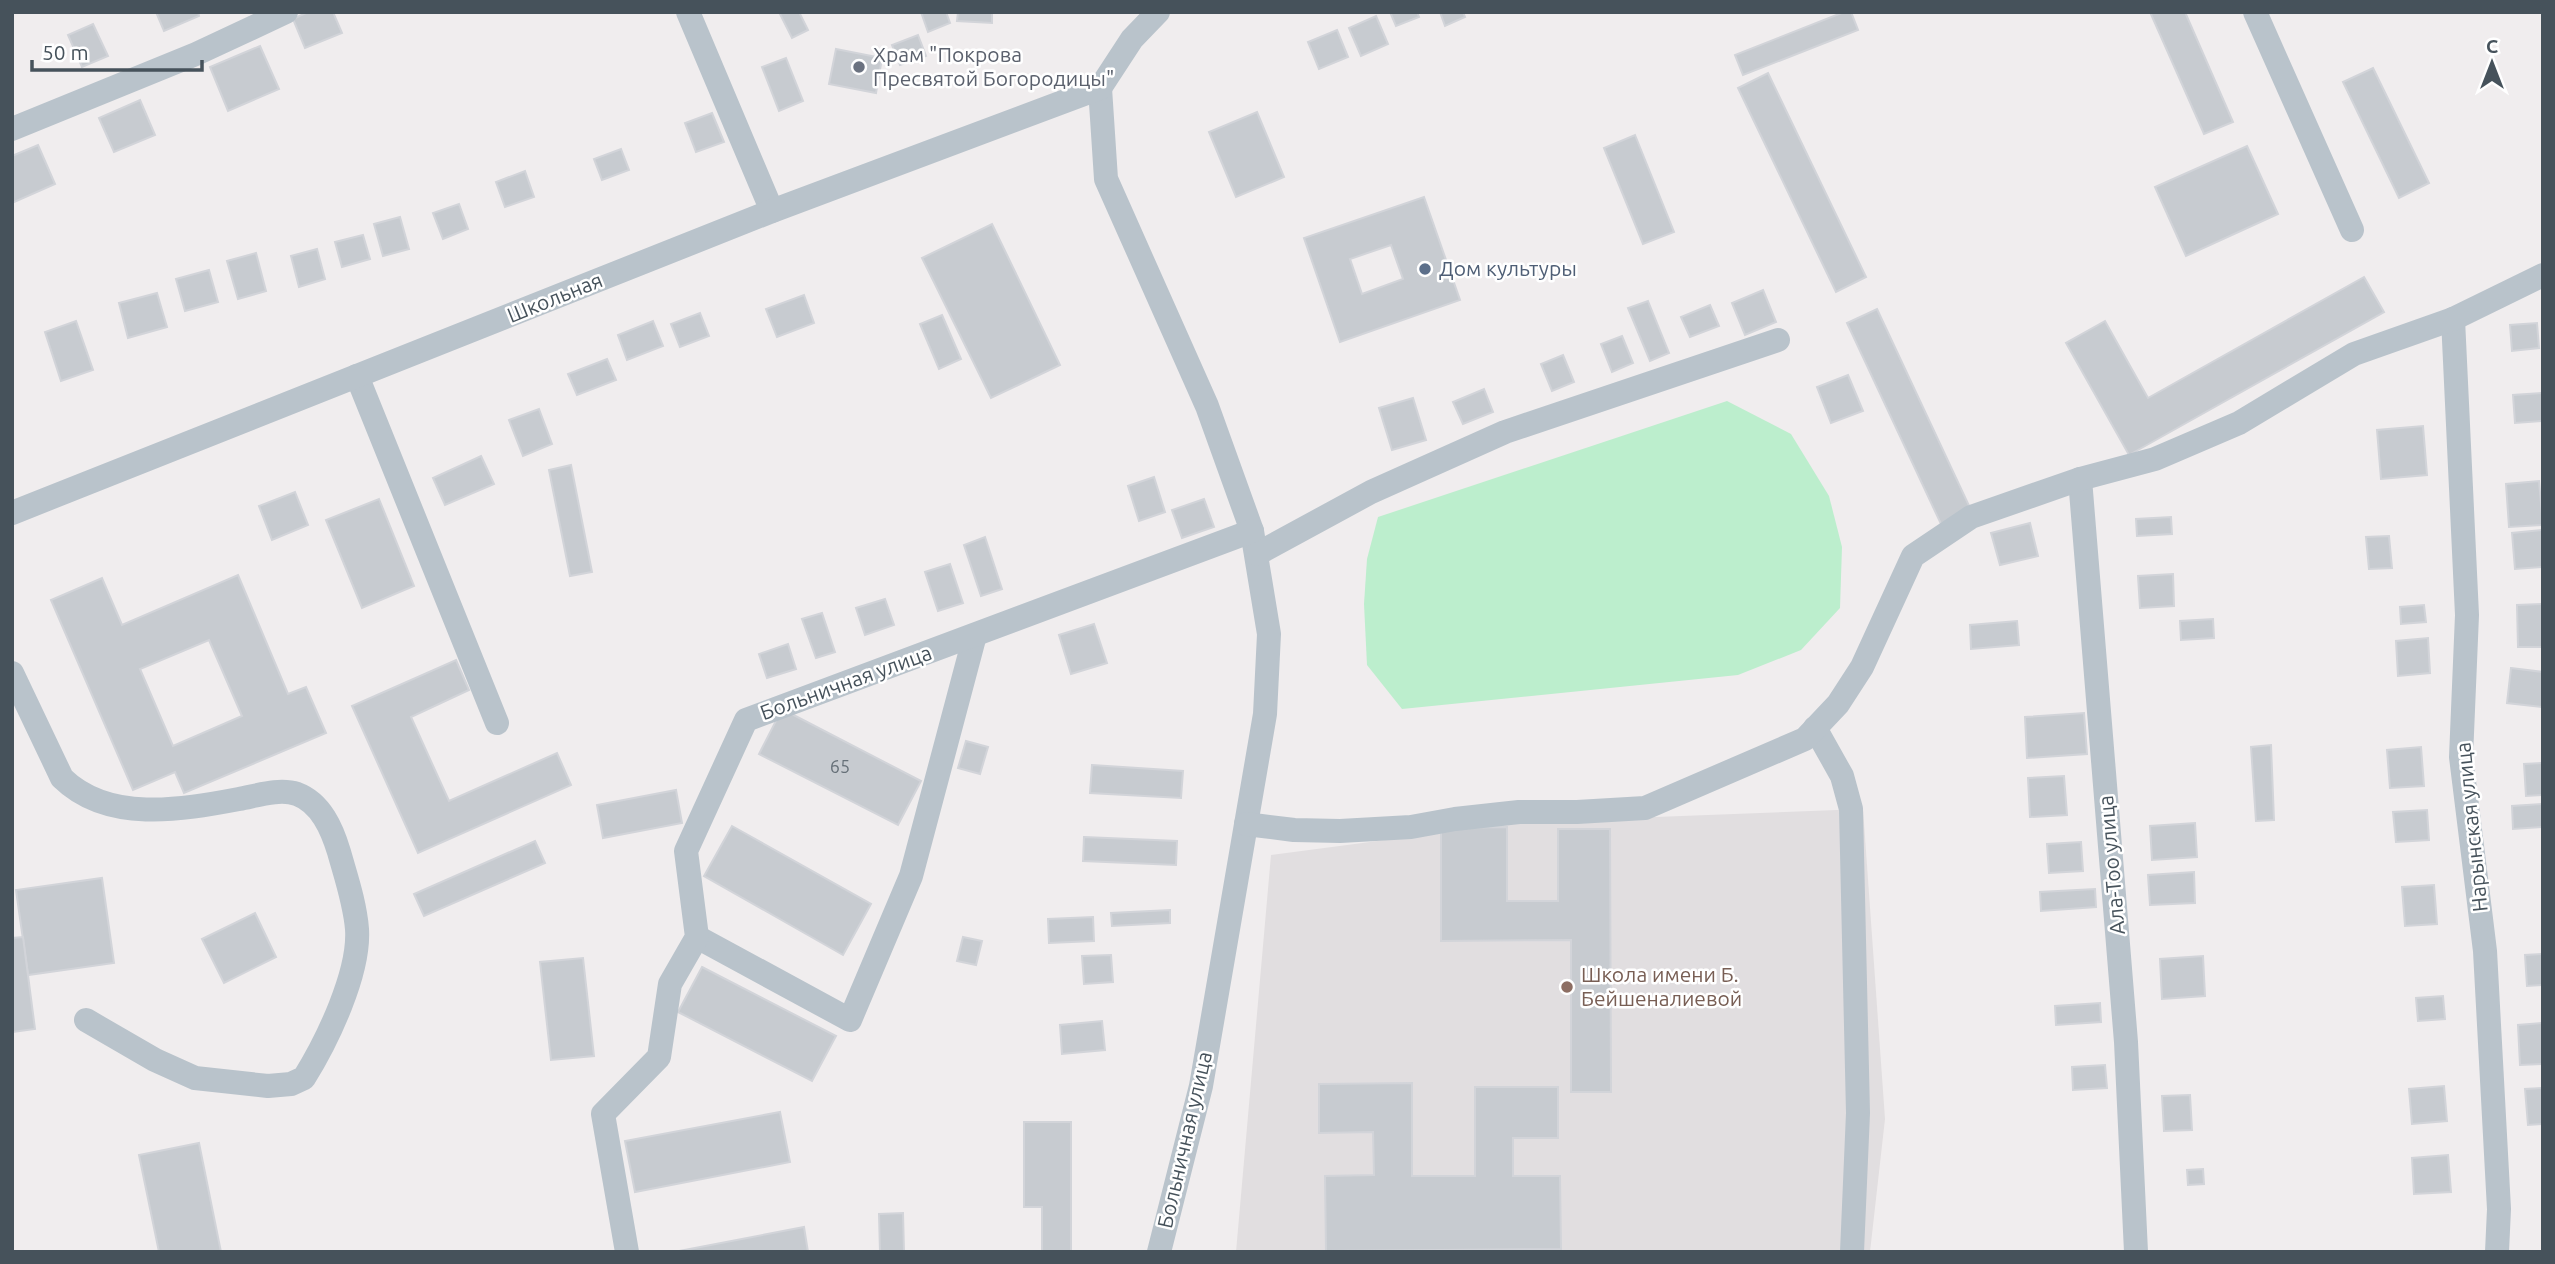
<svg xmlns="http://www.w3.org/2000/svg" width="2555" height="1264" font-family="Ubuntu,sans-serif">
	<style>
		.education { fill: #e1dee0 }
		.green { fill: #bceecd }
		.building { fill: #c7cbd0; stroke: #d2d4d9; stroke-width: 2; fill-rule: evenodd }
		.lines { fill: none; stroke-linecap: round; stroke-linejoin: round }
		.minor { stroke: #b9c3cb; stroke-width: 24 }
		.worship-dot { fill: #6b7280; stroke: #fff; stroke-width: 2.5 }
		.service-dot { fill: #5c6f8a; stroke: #fff; stroke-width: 2.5 }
		.education-dot { fill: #8d6e63; stroke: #fff; stroke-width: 2.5 }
		.labels { text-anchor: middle; stroke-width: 5; stroke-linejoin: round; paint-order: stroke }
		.number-label { font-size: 18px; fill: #667078 }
		.worship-label { font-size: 21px; fill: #5b616d; stroke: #fff; text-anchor: start }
		.service-label { font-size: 21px; fill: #4e5e75; stroke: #fff; text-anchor: start }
		.street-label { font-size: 21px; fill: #46525b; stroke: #fff }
		.education-label { font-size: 21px; fill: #785e54; stroke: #fff; text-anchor: start }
	</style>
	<rect width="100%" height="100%" fill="#f0edee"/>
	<polygon class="education" points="1863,809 1885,1119 1870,1252 1236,1252 1271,855 1522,822"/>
	<polygon class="green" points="1727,401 1791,434 1829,496 1842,547 1840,608 1801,650 1738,675 1402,709 1367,665 1364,604 1367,559 1378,517"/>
	<g class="building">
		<polygon points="156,12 198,12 199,16 164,31"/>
		<polygon points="308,12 333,12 342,33 305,48 293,19"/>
		<polygon points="779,12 799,12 808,30 792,38"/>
		<polygon points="921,12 946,12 950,23 928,32"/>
		<polygon points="958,12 992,12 992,23 957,21"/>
		<polygon points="1390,12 1417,12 1419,17 1396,26"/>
		<polygon points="1440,12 1463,12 1465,17 1445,26"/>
		<polygon points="1844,12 1851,12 1858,30 1743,75 1735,55"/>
		<polygon points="2150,12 2185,12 2233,122 2204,134"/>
		<polygon points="1376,16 1388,44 1361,56 1349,28"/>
		<polygon points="93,24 108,56 82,67 68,35"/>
		<polygon points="1337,30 1348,57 1319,69 1308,42"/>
		<polygon points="918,35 926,56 900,65 892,45"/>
		<polygon points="260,46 279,89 228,111 210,67"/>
		<polygon points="836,49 882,58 876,93 829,84"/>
		<polygon points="786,58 803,101 779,111 762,67"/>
		<polygon points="2373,68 2429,183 2399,198 2343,82"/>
		<polygon points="1768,73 1866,277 1836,292 1738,88"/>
		<polygon points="140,100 155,135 114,152 99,118"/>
		<polygon points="1257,112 1284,177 1236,197 1209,132"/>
		<polygon points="712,113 724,142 696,152 685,123"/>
		<polygon points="1635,135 1674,232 1643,244 1604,148"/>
		<polygon points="38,145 55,184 12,203 12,156"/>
		<polygon points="2247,146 2278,214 2186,256 2155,187"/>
		<polygon points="621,149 629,170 602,180 594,159"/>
		<polygon points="525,171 534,197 505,207 496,182"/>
		<path d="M1424 197 1460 300 1340 342 1304 238ZM1391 245 1403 279 1362 294 1350 259Z"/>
		<polygon points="459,204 468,229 443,239 433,213"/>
		<polygon points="400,217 409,249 383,256 374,224"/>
		<polygon points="992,224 1060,365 991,398 922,258"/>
		<polygon points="363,235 370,259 342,267 335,242"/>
		<polygon points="317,249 325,279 299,287 291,256"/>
		<polygon points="256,253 266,291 238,299 227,261"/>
		<polygon points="209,270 218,302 185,311 176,279"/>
		<polygon points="2364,277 2384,312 2129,455 2066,343 2105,321 2148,398"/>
		<polygon points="1763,290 1776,322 1745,335 1732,303"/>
		<polygon points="157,293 167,327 128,338 119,303"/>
		<polygon points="804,295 814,323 777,337 766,309"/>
		<polygon points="1648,301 1669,353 1650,361 1628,308"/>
		<polygon points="1710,305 1719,326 1690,337 1681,317"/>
		<polygon points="1877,309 1971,510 1941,524 1847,323"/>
		<polygon points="700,313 709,336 680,347 671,324"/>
		<polygon points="942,315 961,359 939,369 920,324"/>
		<polygon points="76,321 93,370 61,381 45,332"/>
		<polygon points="653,321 663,346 627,360 618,335"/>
		<polygon points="2537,323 2539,348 2512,351 2510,325"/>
		<polygon points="1622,336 1633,363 1612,372 1601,344"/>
		<polygon points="1563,355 1574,382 1552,391 1541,364"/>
		<polygon points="607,359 616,380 577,395 568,374"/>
		<polygon points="1848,375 1863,411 1831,423 1817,387"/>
		<polygon points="1484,389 1493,412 1463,424 1453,402"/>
		<polygon points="2543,393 2543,421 2515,423 2513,395"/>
		<polygon points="1413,398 1426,440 1392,450 1379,408"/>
		<polygon points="539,409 552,444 523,456 509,420"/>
		<polygon points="2423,426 2427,475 2381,479 2377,430"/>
		<polygon points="481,456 494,484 445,505 433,478"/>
		<polygon points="571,465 592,572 570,576 549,470"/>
		<polygon points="1154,477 1165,512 1139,521 1128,486"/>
		<polygon points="2539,481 2543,525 2509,527 2506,484"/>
		<polygon points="295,492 308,525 272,540 259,506"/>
		<polygon points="379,499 414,586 362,608 326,520"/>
		<polygon points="1204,499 1214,527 1182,538 1172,510"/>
		<polygon points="2171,517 2172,534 2137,536 2136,519"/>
		<polygon points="2030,523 2038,556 2000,565 1991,533"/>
		<polygon points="2543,530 2543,567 2515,569 2512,533"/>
		<polygon points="2389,536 2392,568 2369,569 2366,537"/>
		<polygon points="985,537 1002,589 981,596 964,545"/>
		<polygon points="950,564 963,603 938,611 925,572"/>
		<polygon points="2173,574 2174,606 2140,608 2138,576"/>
		<path d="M238 575 288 694 306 687 326 733 184 793 175 772 133 790 51 600 102 578 122 625ZM209 640 242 716 173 746 140 669Z"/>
		<polygon points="885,599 894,625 865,635 856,608"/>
		<polygon points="2543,604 2543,647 2518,647 2517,605"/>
		<polygon points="2424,605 2426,622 2401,624 2400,607"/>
		<polygon points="822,613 835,652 816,658 802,619"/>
		<polygon points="2213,619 2214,638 2181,640 2180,621"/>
		<polygon points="2017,621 2019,645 1971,649 1970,625"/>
		<polygon points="1094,624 1107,663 1071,674 1059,635"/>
		<polygon points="2428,638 2430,673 2398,676 2396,641"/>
		<polygon points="788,644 796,669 767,678 759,654"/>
		<polygon points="456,660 469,690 411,717 449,801 557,753 571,785 418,853 352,706"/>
		<polygon points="2511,668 2543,672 2543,707 2507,703"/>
		<polygon points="782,709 921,781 898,825 759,754"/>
		<polygon points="2084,713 2087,754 2027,758 2025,717"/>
		<polygon points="966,741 988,747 980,774 958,768"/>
		<polygon points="2271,745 2274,820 2256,821 2251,747"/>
		<polygon points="2421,747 2424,786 2390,788 2387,750"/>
		<polygon points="2543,763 2543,795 2526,796 2524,764"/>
		<polygon points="1092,765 1183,771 1181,798 1090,793"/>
		<polygon points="2064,776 2067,815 2030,817 2028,778"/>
		<polygon points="676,790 682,823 603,838 597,805"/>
		<polygon points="2543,804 2543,827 2513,829 2512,806"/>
		<polygon points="2427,810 2429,840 2396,842 2393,812"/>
		<polygon points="2195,823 2197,857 2152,860 2150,826"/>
		<polygon points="732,826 871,904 843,955 704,876"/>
		<polygon points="1507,827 1507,901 1558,901 1558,829 1610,829 1611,1092 1571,1092 1571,940 1441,941 1441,828"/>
		<polygon points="1084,837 1177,841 1176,865 1083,861"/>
		<polygon points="535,841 545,863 424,916 414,894"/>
		<polygon points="2081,842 2083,871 2049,873 2047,844"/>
		<polygon points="2194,872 2195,903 2150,905 2148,875"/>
		<polygon points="102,878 114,963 28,975 16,890"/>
		<polygon points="2434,885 2437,924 2405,926 2402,887"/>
		<polygon points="2095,889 2096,907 2041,911 2040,892"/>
		<polygon points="1170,910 1170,923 1112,926 1111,913"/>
		<polygon points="255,913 276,957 224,983 202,939"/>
		<polygon points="1093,917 1094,941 1049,943 1048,919"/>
		<polygon points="23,937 35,1029 12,1032 12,938"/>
		<polygon points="963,937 982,941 976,965 957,961"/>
		<polygon points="2543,954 2543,985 2527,986 2525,955"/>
		<polygon points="1111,955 1113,982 1084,984 1082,956"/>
		<polygon points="2203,956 2205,996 2162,999 2160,959"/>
		<polygon points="583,958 594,1056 551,1060 540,962"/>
		<polygon points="702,967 836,1036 812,1081 678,1012"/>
		<polygon points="2443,996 2445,1019 2418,1021 2416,998"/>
		<polygon points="2100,1003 2101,1022 2056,1025 2055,1006"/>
		<polygon points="1102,1021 1105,1050 1062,1054 1060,1025"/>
		<polygon points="2543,1023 2543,1064 2520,1065 2518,1025"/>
		<polygon points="2105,1065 2107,1088 2073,1090 2072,1067"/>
		<polygon points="1412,1083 1412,1176 1475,1176 1475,1087 1558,1087 1558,1138 1513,1138 1513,1176 1560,1176 1561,1249 1326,1251 1325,1176 1374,1175 1373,1132 1319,1133 1319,1084"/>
		<polygon points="2444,1086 2447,1121 2412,1124 2409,1089"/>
		<polygon points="2543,1088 2543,1124 2528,1125 2525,1089"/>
		<polygon points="2190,1095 2192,1130 2164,1131 2162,1096"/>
		<polygon points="780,1112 790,1162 635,1192 625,1141"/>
		<polygon points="1024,1122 1071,1122 1071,1252 1042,1252 1042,1207 1024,1207"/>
		<polygon points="199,1143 221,1252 159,1252 139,1155"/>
		<polygon points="2448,1155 2451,1192 2414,1194 2412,1158"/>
		<polygon points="2203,1169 2204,1184 2188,1185 2187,1170"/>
		<polygon points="903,1213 904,1252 880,1252 879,1214"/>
		<polygon points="804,1227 808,1252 674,1252"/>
	</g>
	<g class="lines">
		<g class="minor">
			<polyline points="688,12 772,211"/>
			<polyline points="2255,12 2352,230"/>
			<polyline points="1100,88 1106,179 1207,406 1252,531 1269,634 1265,714 1201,1086 1159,1252"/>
			<polyline points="1100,88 1132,39 1158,12"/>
			<polyline points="12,129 196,54 286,12"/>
			<polyline points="2453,319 2467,615 2461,757 2485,951 2499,1209 2497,1252"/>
			<polyline points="357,376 497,723"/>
			<polyline points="2080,479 2126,1042 2136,1252"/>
			<polyline points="12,513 772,211 1100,88"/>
			<polyline points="1257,554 1371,492 1505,432 1778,340"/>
			<path d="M12 673 62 778C108 823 181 810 239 799 256 796 279 788 297 794 321 803 332 829 339 852 346 877 355 903 357 929 360 973 327 1041 304 1078L291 1084 268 1086 195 1078 155 1060 86 1020"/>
			<polyline points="1815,728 1842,776 1851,809 1858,1113 1852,1252"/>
			<polyline points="1246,824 1294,830 1340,831 1411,827 1455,819 1519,812 1577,812 1645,808 1805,739 1838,704 1862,667 1913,556 1971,517 2080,479 2155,459 2239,423 2354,354 2453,319 2543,275"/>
			<polyline points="697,937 850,1020 911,876 975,635"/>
			<polyline points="627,1252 603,1114 659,1057 670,984 697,937 686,851 746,720 1252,531"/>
		</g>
	</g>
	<circle class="worship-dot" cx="859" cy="67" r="7"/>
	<circle class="service-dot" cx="1425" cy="269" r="7"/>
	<circle class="education-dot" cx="1567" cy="987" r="7"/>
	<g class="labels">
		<g class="number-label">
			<text x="840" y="773">65</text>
		</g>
		<g class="worship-label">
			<text x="873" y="62">Храм "Покрова<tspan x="873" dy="24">Пресвятой Богородицы"</tspan></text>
		</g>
		<g class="service-label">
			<text x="1439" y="276">Дом культуры</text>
		</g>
		<g class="street-label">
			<text transform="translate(555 298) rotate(-22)" y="7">Школьная</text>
			<text transform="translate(846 683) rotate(-20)" y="7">Больничная улица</text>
			<text transform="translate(2472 827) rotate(-96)" y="7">Нарынская улица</text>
			<text transform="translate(2112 865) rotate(-95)" y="7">Ала-Тоо улица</text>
			<text transform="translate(1185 1140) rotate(-77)" y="7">Больничная улица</text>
		</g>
		<g class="education-label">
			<text x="1581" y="982">Школа имени Б.<tspan x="1581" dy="24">Бейшеналиевой</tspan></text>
		</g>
	</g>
	<rect width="2555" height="1264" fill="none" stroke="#46525b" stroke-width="28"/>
	<g transform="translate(2492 63)" stroke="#ffffff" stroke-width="5" paint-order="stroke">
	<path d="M0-5L12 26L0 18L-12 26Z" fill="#46525b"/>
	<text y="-10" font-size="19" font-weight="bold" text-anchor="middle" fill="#46525b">С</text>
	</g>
	<path d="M32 60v10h170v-10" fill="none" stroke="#46525b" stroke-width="3.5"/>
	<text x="42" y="60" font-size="21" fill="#46525b" stroke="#ffffff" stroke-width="5" paint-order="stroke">50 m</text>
</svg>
